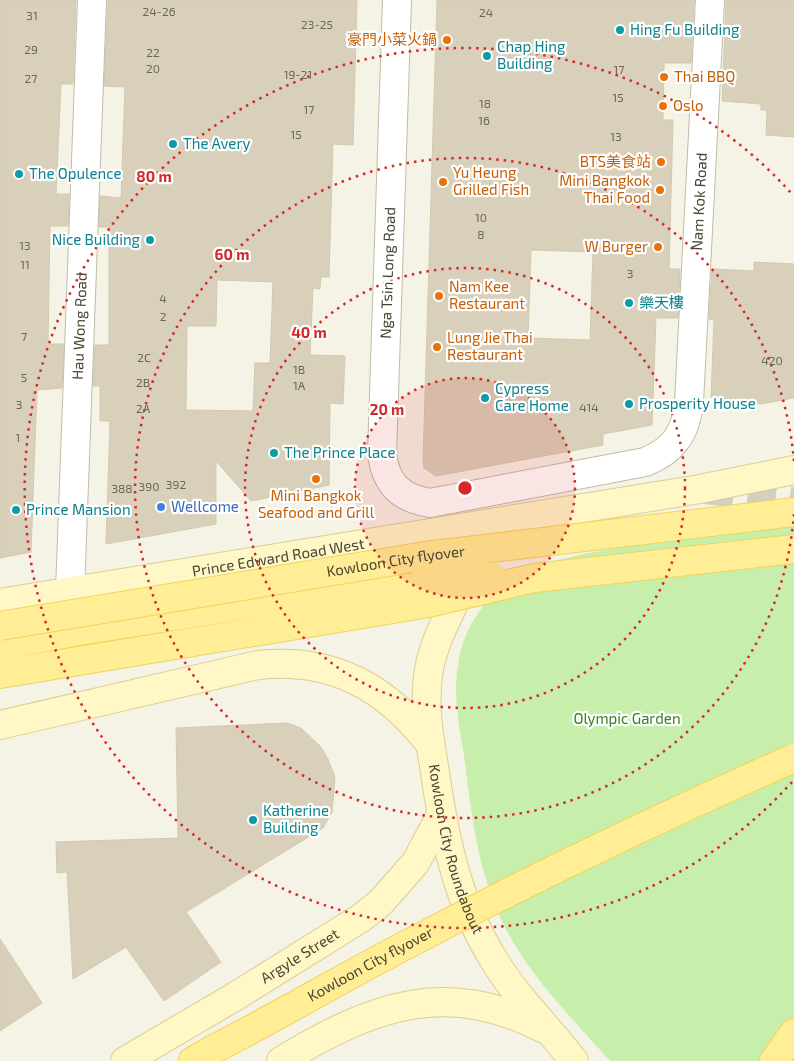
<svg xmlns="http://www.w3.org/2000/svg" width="794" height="1061" font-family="'Exo 2','Noto Sans TC',sans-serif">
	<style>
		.green { fill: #c7eeaa }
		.building { fill: #d8d0ba; stroke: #d3c9ad; fill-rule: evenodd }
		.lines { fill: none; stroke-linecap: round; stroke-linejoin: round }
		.secondary-tunnel { stroke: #d3cfc2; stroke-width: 28; stroke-dasharray: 28 14; stroke-linecap: butt }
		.street-casing { stroke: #c1bca8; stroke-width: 30 }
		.secondary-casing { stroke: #d9cf91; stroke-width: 30 }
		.primary-casing { stroke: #f1d558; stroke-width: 30 }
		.street { stroke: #fff; stroke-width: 28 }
		.secondary { stroke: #fff8c6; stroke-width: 28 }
		.primary { stroke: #ffee95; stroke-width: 28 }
		.primary-bridge-casing { stroke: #f1d558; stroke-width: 30; stroke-linecap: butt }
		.primary-bridge { stroke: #ffee95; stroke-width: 28 }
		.ring { fill: none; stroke: #d62828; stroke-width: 2.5; stroke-dasharray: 2.5 5 }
		.culture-dot { fill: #0f9aa8; stroke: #fff; stroke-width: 2 }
		.food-dot { fill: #e8710a; stroke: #fff; stroke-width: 2 }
		.shop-dot { fill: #3f7fe0; stroke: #fff; stroke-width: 2 }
		.labels { text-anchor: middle; stroke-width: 4.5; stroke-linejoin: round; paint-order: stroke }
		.number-label { font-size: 12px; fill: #6d6656 }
		.culture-label { font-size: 15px; fill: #0d838f; stroke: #fff; text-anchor: start }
		.food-label { font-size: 15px; fill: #c56008; stroke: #fff; text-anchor: start }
		.street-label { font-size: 15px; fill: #494334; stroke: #fff }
		.shop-label { font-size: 15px; fill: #366cbe; stroke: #fff; text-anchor: start }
		.park-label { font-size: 15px; fill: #3a8121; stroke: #fff }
		.centre { fill: #d62828; stroke: #fff; stroke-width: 2.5 }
		.ring-label { font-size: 15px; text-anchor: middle; font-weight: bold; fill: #d62828; stroke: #fff; stroke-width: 4.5; stroke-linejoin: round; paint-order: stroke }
	</style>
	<rect width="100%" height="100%" fill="#f5f2e6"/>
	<path class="green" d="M758 523 794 527V1061H610C574 1020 534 981 508 933 478 878 472 816 464 756 459 724 452 692 459 660 463 634 479 605 501 589 545 556 587 554 640 544 679 537 718 530 758 523Z"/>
	<g class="building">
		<polygon points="0,0 76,0 73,84 61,84 56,194 69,194 68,226 50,226 48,344 64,344 62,388 37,390 31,552 0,558"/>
		<path d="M108 0H357L353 145 333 144 329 277H321L320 289 313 288 310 355 345 356 343 404 330 403 329 485 251 501 216 461V524L106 544 110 421H100V386H93L95 345H109V227H99L100 196 121 198 125 87 104 86ZM217 280 273 282 270 363H255L253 411 186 410 187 326H216Z"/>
		<path d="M437 0H694L691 63H664L663 120H673L669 269H680L678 318H656L652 425 603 434V445L436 476 424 468 423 460ZM531 250 593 252 590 340 528 338Z"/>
		<polygon points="726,0 794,0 794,137 766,135 767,110 761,110 761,104 722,101"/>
		<polygon points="754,262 794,264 794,398 761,404 711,397 714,320 709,319 712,269 754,271"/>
		<polygon points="287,723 301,728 321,747 328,759 335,777 332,812 323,828 186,912 221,962 164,1001 126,947 73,979 67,872 57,873 56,842 178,838 176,728"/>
		<polygon points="0,939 42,1003 0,1031"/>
	</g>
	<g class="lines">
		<polyline class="secondary-tunnel" points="706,490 794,501"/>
		<defs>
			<g id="street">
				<path id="s1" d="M397 0 382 454C386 484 400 498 430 503L645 462C673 451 686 433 689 403L710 0"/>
				<path id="s2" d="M70 591 92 0"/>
			</g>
			<g id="secondary">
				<path id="s3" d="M0 603 700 489 794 470"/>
				<path id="s4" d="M452 608C441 630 431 652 428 676 424 706 429 737 434 766 444 835 456 900 494 960 516 997 548 1027 574 1061"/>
				<path d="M0 725 258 665C332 657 386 687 430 744"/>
				<path id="s5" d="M125 1061 236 996 361 918 381 902 416 862 441 815"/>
				<path d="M281 1061C370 1007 446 977 544 1029"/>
			</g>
			<g id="primary">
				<polyline points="534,578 794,549"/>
				<polyline points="0,646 79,631 426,577"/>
				<polyline points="0,674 429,603"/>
				<polyline points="193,1061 212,1050"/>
				<polyline points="774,1061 794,1033"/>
			</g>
		</defs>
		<use href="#street" class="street-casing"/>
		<use href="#secondary" class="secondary-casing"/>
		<use href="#primary" class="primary-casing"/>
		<use href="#street" class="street"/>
		<use href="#secondary" class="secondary"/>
		<use href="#primary" class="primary"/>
		<defs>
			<g id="primary-bridge">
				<polyline points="426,577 492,577"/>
				<polyline points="429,603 534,578"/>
				<path id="s6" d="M0 626 425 556 794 512"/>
				<path id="s7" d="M212 1050C279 1016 342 978 408 944 535 877 663 816 794 758"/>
			</g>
		</defs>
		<use href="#primary-bridge" class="primary-bridge-casing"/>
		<use href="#primary-bridge" class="primary-bridge"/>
	</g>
	<circle cx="465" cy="488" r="110" fill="#d62828" fill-opacity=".12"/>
	<g class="ring">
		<circle cx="465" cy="488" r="110"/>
		<circle cx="465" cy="488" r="220"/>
		<path d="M794 514A330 330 0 1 1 794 462"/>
		<path d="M792 782A440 440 0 1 1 792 194"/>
	</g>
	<g class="culture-dot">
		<circle cx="620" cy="30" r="5"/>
		<circle cx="487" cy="56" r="5"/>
		<circle cx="173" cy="144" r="5"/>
		<circle cx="19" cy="174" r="5"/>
		<circle cx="150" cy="240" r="5"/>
		<circle cx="629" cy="303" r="5"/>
		<circle cx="485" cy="398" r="5"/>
		<circle cx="629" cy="404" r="5"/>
		<circle cx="274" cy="453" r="5"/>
		<circle cx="16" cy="510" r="5"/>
		<circle cx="253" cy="820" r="5"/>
	</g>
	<g class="food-dot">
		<circle cx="447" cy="40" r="5"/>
		<circle cx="664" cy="77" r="5"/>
		<circle cx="663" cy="106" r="5"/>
		<circle cx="661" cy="162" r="5"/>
		<circle cx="443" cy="182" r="5"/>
		<circle cx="660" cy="190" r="5"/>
		<circle cx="658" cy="247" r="5"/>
		<circle cx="439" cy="296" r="5"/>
		<circle cx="437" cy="347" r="5"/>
		<circle cx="316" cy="479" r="5"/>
	</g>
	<circle class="shop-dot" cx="161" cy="507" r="5"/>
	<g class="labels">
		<g class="number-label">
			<text x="159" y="16">24-26</text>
			<text x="486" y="17">24</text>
			<text x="32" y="20">31</text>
			<text x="317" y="29">23-25</text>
			<text x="31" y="54">29</text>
			<text x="153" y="57">22</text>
			<text x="153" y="73">20</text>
			<text x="619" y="74">17</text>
			<text x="298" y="79">19-21</text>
			<text x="31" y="83">27</text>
			<text x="618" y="102">15</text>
			<text x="485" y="108">18</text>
			<text x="309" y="114">17</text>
			<text x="484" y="125">16</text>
			<text x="296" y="139">15</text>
			<text x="616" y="141">13</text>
			<text x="481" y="222">10</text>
			<text x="481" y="239">8</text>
			<text x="25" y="250">13</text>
			<text x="25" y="269">11</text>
			<text x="630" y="278">3</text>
			<text x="163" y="303">4</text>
			<text x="163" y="321">2</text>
			<text x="24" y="341">7</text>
			<text x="144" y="362">2C</text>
			<text x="772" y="365">420</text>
			<text x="299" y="374">1B</text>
			<text x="24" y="382">5</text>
			<text x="143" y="387">2B</text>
			<text x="299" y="390">1A</text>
			<text x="19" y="409">3</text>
			<text x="589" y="412">414</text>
			<text x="143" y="413">2A</text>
			<text x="18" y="442">1</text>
			<text x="176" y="489">392</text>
			<text x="149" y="491">390</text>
			<text x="122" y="493">388</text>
		</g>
		<g class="culture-label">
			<text x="630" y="35">Hing Fu Building</text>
			<text x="497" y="52">Chap Hing<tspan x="497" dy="17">Building</tspan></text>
			<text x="183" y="149">The Avery</text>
			<text x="29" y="179">The Opulence</text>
			<text x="140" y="245" text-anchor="end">Nice Building</text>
			<text x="639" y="308">樂天樓</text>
			<text x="495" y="394">Cypress<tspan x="495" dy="17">Care Home</tspan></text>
			<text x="639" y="409">Prosperity House</text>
			<text x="284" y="458">The Prince Place</text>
			<text x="26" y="515">Prince Mansion</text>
			<text x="263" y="816">Katherine<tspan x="263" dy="17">Building</tspan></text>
		</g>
		<g class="food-label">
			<text x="437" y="45" text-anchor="end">豪門小菜火鍋</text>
			<text x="674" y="82">Thai BBQ</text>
			<text x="673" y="111">Oslo</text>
			<text x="651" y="167" text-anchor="end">BTS美食站</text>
			<text x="453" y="178">Yu Heung<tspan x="453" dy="17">Grilled Fish</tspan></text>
			<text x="650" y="186" text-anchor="end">Mini Bangkok<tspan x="650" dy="17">Thai Food</tspan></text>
			<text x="648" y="252" text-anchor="end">W Burger</text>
			<text x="449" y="292">Nam Kee<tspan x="449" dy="17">Restaurant</tspan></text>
			<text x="447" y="343">Lung Jie Thai<tspan x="447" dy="17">Restaurant</tspan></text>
			<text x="316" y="501" text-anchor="middle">Mini Bangkok<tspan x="316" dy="17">Seafood and Grill</tspan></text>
		</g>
		<g class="street-label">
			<text dy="5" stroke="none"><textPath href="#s1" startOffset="1028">Nam Kok Road</textPath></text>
			<text transform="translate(388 273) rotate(-88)" y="5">Nga Tsin Long Road</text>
			<text dy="5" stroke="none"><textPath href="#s2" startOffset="265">Hau Wong Road</textPath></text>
			<text dy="5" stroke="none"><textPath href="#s3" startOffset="282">Prince Edward Road West</textPath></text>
			<text dy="5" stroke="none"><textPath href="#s6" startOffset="401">Kowloon City flyover</textPath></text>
			<text dy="5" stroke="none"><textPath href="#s4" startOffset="249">Kowloon City Roundabout</textPath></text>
			<text dy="5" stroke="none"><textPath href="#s5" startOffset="204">Argyle Street</textPath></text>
			<text dy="5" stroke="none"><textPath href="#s7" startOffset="180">Kowloon City flyover</textPath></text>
		</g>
		<g class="shop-label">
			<text x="171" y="512">Wellcome</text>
		</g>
		<g class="park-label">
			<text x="627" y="724">Olympic Garden</text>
		</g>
	</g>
	<circle cx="465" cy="488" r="8" class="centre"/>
	<g class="ring-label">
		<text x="154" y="182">80 m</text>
		<text x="232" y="260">60 m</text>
		<text x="309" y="338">40 m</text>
		<text x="387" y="415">20 m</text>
	</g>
</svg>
